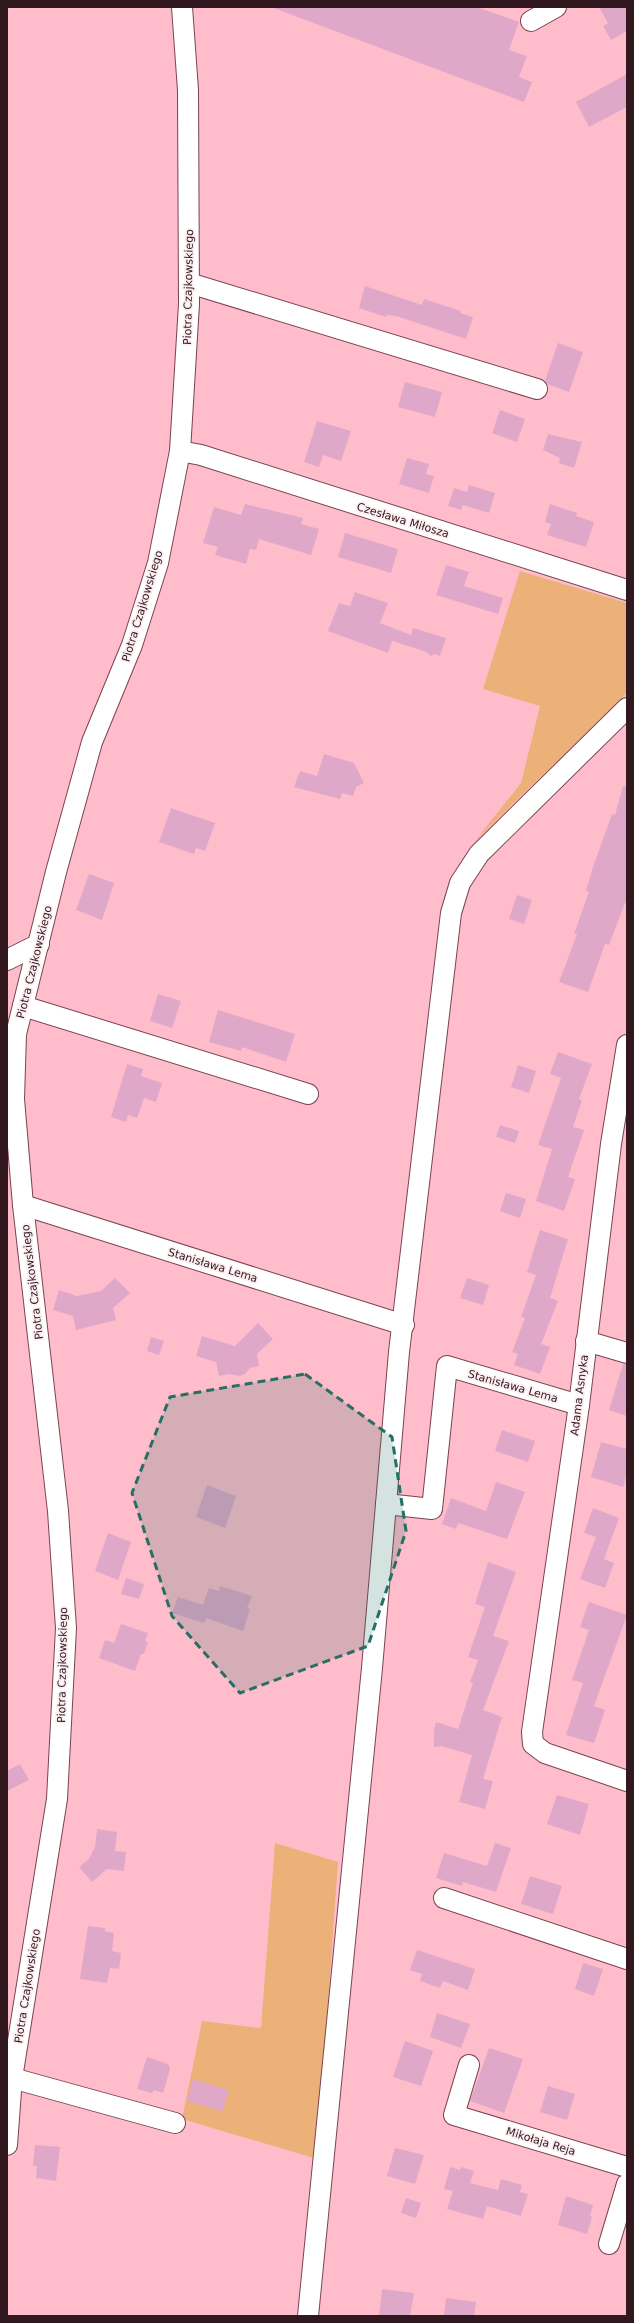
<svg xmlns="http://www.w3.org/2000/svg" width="634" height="2323" font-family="'DejaVu Sans',sans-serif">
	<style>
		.green { fill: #ecb179 }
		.building { fill: #e0a8c8 }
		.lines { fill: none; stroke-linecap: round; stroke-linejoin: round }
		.minor-casing { stroke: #7a4352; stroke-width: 22 }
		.minor { stroke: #fff; stroke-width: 20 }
		.marked { fill: #276e65; fill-opacity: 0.2; stroke: #276e65; stroke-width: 3; stroke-dasharray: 8 5; stroke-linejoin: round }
		.labels { text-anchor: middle; stroke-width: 3.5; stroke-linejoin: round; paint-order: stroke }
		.street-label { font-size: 11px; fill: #30181e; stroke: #fceef1 }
	</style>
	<rect width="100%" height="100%" fill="#ffbdcc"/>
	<g class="green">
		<polygon points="520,571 627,603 627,693 475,841 521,783 540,706 483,689"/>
		<polygon points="275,1843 338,1862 317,2159 182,2119 202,2021 261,2028"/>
	</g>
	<g class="building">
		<polygon points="271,7 477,7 519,22 509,50 527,56 519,77 532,82 524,102"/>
		<polygon points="599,7 627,7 627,31 611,40 603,26 608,23"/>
		<polygon points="627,74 627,107 589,127 576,102"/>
		<polygon points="365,286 422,305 424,299 461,311 460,313 473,317 466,339 396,316 387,315 386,317 359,308"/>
		<polygon points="558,343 583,352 569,392 547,384 545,381"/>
		<polygon points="405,382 442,392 435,417 398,407"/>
		<polygon points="500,410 525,419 517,442 492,433"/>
		<polygon points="317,421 351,431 341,461 323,455 319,467 304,462"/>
		<polygon points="548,434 582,442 574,468 559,463 560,458 543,450"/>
		<polygon points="407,458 429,464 426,474 434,476 429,493 399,484"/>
		<polygon points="469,485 495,493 489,513 463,505 461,510 448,506 454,488 467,492"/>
		<polygon points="245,504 303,518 301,524 319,529 311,555 259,539 256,550 250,549 246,564 215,555 218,547 203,543 214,507 241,515"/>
		<polygon points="550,504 577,513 576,516 594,522 586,547 547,535 551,524 545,522"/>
		<polygon points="345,533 398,549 391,573 338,557"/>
		<polygon points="446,565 469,572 464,586 503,598 498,614 436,595"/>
		<polygon points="355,592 388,603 380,623 411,635 413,628 446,638 440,656 434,654 431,656 424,651 392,641 388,653 328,631 339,603 350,606"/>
		<polygon points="324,754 354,763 364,783 356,787 353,796 342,793 340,799 294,787 300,771 317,776"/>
		<polygon points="623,786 627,786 627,903 625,903 609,945 605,944 588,992 559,982 577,934 574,934 589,892 586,891 593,867 612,814 615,815"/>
		<polygon points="171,808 215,823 205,851 196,848 194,854 159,842"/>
		<polygon points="89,874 114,883 102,920 76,910"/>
		<polygon points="517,895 532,900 524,924 509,919"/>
		<polygon points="158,994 181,1001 172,1028 150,1021"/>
		<polygon points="218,1010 295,1034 286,1062 242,1047 241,1051 209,1042"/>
		<polygon points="558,1052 592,1064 579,1099 582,1100 573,1127 584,1130 568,1177 575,1179 564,1211 536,1201 552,1149 538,1145 561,1078 550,1074"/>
		<polygon points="127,1064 143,1069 141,1076 162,1083 156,1102 144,1098 137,1118 128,1115 126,1122 111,1117"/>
		<polygon points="518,1065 536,1071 529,1093 511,1087"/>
		<polygon points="500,1125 519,1131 515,1143 496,1137"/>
		<polygon points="506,1193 526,1199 520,1218 500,1211"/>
		<polygon points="540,1230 568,1239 550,1298 558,1301 541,1344 550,1347 540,1374 514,1365 518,1354 512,1352 525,1318 521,1317 536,1275 527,1272"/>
		<polygon points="115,1278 130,1293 113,1308 116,1320 76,1330 73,1316 53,1310 59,1290 77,1296 101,1291"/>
		<polygon points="467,1278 489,1285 483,1305 460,1298"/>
		<polygon points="258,1323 273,1339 257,1354 259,1366 250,1368 245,1374 240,1376 229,1374 219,1376 216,1362 196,1356 202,1336 235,1346"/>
		<polygon points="151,1337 164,1341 159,1355 147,1351"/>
		<polygon points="623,1364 627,1364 627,1416 609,1410"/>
		<polygon points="502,1430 535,1441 528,1462 495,1451"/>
		<polygon points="601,1442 627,1449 627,1472 623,1487 591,1477"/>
		<polygon points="496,1482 525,1492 507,1539 458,1523 456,1529 442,1524 451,1498 486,1511"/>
		<polygon points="207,1485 236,1496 225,1528 196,1517"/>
		<polygon points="593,1508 619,1518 604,1559 614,1563 605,1588 580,1579 596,1537 584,1533"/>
		<polygon points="108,1533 131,1542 118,1580 95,1571"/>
		<polygon points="488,1562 516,1572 493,1636 509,1641 483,1710 502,1717 483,1779 493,1781 485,1809 459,1802 472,1755 441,1746 434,1747 434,1730 436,1722 458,1729 473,1683 470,1682 478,1660 468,1657 485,1607 475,1604"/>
		<polygon points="126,1578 144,1584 139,1599 121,1594"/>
		<polygon points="220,1586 252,1596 247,1608 250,1609 243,1631 206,1618 204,1623 172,1613 178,1597 203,1605 209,1588 219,1591"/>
		<polygon points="589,1602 627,1615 594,1706 605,1710 594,1743 566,1735 583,1683 572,1680 589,1630 580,1627"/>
		<polygon points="121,1624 148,1633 145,1641 148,1642 144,1654 141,1654 135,1671 99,1658 105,1640 114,1643"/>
		<polygon points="20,1764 29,1780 7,1791 7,1771"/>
		<polygon points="557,1795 589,1804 580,1835 547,1824"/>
		<polygon points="97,1829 117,1832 115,1851 126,1852 124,1871 107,1869 92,1882 79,1867 89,1859 95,1847"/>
		<polygon points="495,1843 511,1848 496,1892 463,1882 462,1886 436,1878 444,1853 487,1866"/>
		<polygon points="530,1876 562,1886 553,1914 521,1904"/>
		<polygon points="88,1926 105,1928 105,1931 114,1933 112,1951 121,1953 119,1969 110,1968 107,1983 80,1979"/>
		<polygon points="417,1950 475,1969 468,1990 443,1981 440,1988 420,1981 422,1974 410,1970"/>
		<polygon points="583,1963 603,1969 594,1996 575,1989"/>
		<polygon points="437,2013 470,2024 461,2048 430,2037"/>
		<polygon points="405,2041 433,2051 421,2086 393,2077"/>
		<polygon points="489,2048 523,2059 504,2113 470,2101"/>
		<polygon points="147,2057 168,2064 170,2069 163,2093 154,2090 152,2093 137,2089"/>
		<polygon points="193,2079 229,2090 222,2111 187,2101"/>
		<polygon points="548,2086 575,2094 567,2120 540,2112"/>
		<polygon points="35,2145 60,2147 56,2181 36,2178 37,2166 33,2166"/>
		<polygon points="395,2148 424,2155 415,2184 387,2176"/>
		<polygon points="450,2167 460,2170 461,2167 474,2171 470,2183 498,2190 501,2179 522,2185 520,2192 528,2194 521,2216 487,2206 483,2219 447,2209 453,2191 444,2189"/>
		<polygon points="566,2196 593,2205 590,2216 592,2217 587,2234 558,2225"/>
		<polygon points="406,2198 421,2203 416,2218 401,2213"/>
		<polygon points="382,2289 414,2293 410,2316 379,2316"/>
		<polygon points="446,2298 476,2302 474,2316 444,2316"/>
	</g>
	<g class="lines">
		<defs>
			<g id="minor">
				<polyline points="531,21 556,7"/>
				<polyline points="189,283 537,389"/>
				<polyline points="180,451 201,455 627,590"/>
				<polyline points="7,960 39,944"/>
				<polyline points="23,1006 308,1094"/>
				<polyline points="627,1045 611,1144 579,1405 532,1732 533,1744 545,1753 627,1781"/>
				<polyline points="23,1205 404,1325"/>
				<polyline points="586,1341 627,1353"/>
				<polyline points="386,1504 432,1509 447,1366 579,1405"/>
				<polyline points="444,1898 627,1959"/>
				<polyline points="469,2065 454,2115 627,2167"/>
				<polyline points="12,2078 175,2123"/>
				<polyline points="7,2145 12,2078 57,1799 66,1628 58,1511 23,1205 14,1099 16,1034 56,872 92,742 132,645 158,563 180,451 189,304 188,90 182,7"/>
				<polyline points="609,2244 627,2184"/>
				<polyline points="308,2316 372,1668 399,1352 451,913 460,883 479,854 627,708"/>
			</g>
		</defs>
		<use href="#minor" class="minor-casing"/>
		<use href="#minor" class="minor"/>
	</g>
	<path class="marked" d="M305 1374 392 1437 406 1531 368 1646 240 1693 172 1616 132 1493 170 1397Z"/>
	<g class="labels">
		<g class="street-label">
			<text transform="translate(188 287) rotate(-89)" y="4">Piotra Czajkowskiego</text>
			<text transform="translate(403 520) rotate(17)" y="4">Czesława Miłosza</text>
			<text transform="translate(142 606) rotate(-73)" y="4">Piotra Czajkowskiego</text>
			<text transform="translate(34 962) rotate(-76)" y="4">Piotra Czajkowskiego</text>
			<text transform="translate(213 1265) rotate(17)" y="4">Stanisława Lema</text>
			<text transform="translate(32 1282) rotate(-97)" y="4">Piotra Czajkowskiego</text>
			<text transform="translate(513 1386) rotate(16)" y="4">Stanisława Lema</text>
			<text transform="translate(579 1395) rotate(-83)" y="4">Adama Asnyka</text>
			<text transform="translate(62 1665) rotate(-89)" y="4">Piotra Czajkowskiego</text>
			<text transform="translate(27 1986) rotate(-81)" y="4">Piotra Czajkowskiego</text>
			<text transform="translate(541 2141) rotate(17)" y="4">Mikołaja Reja</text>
		</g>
	</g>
	<rect width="634" height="2323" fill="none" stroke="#30181e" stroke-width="16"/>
</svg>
